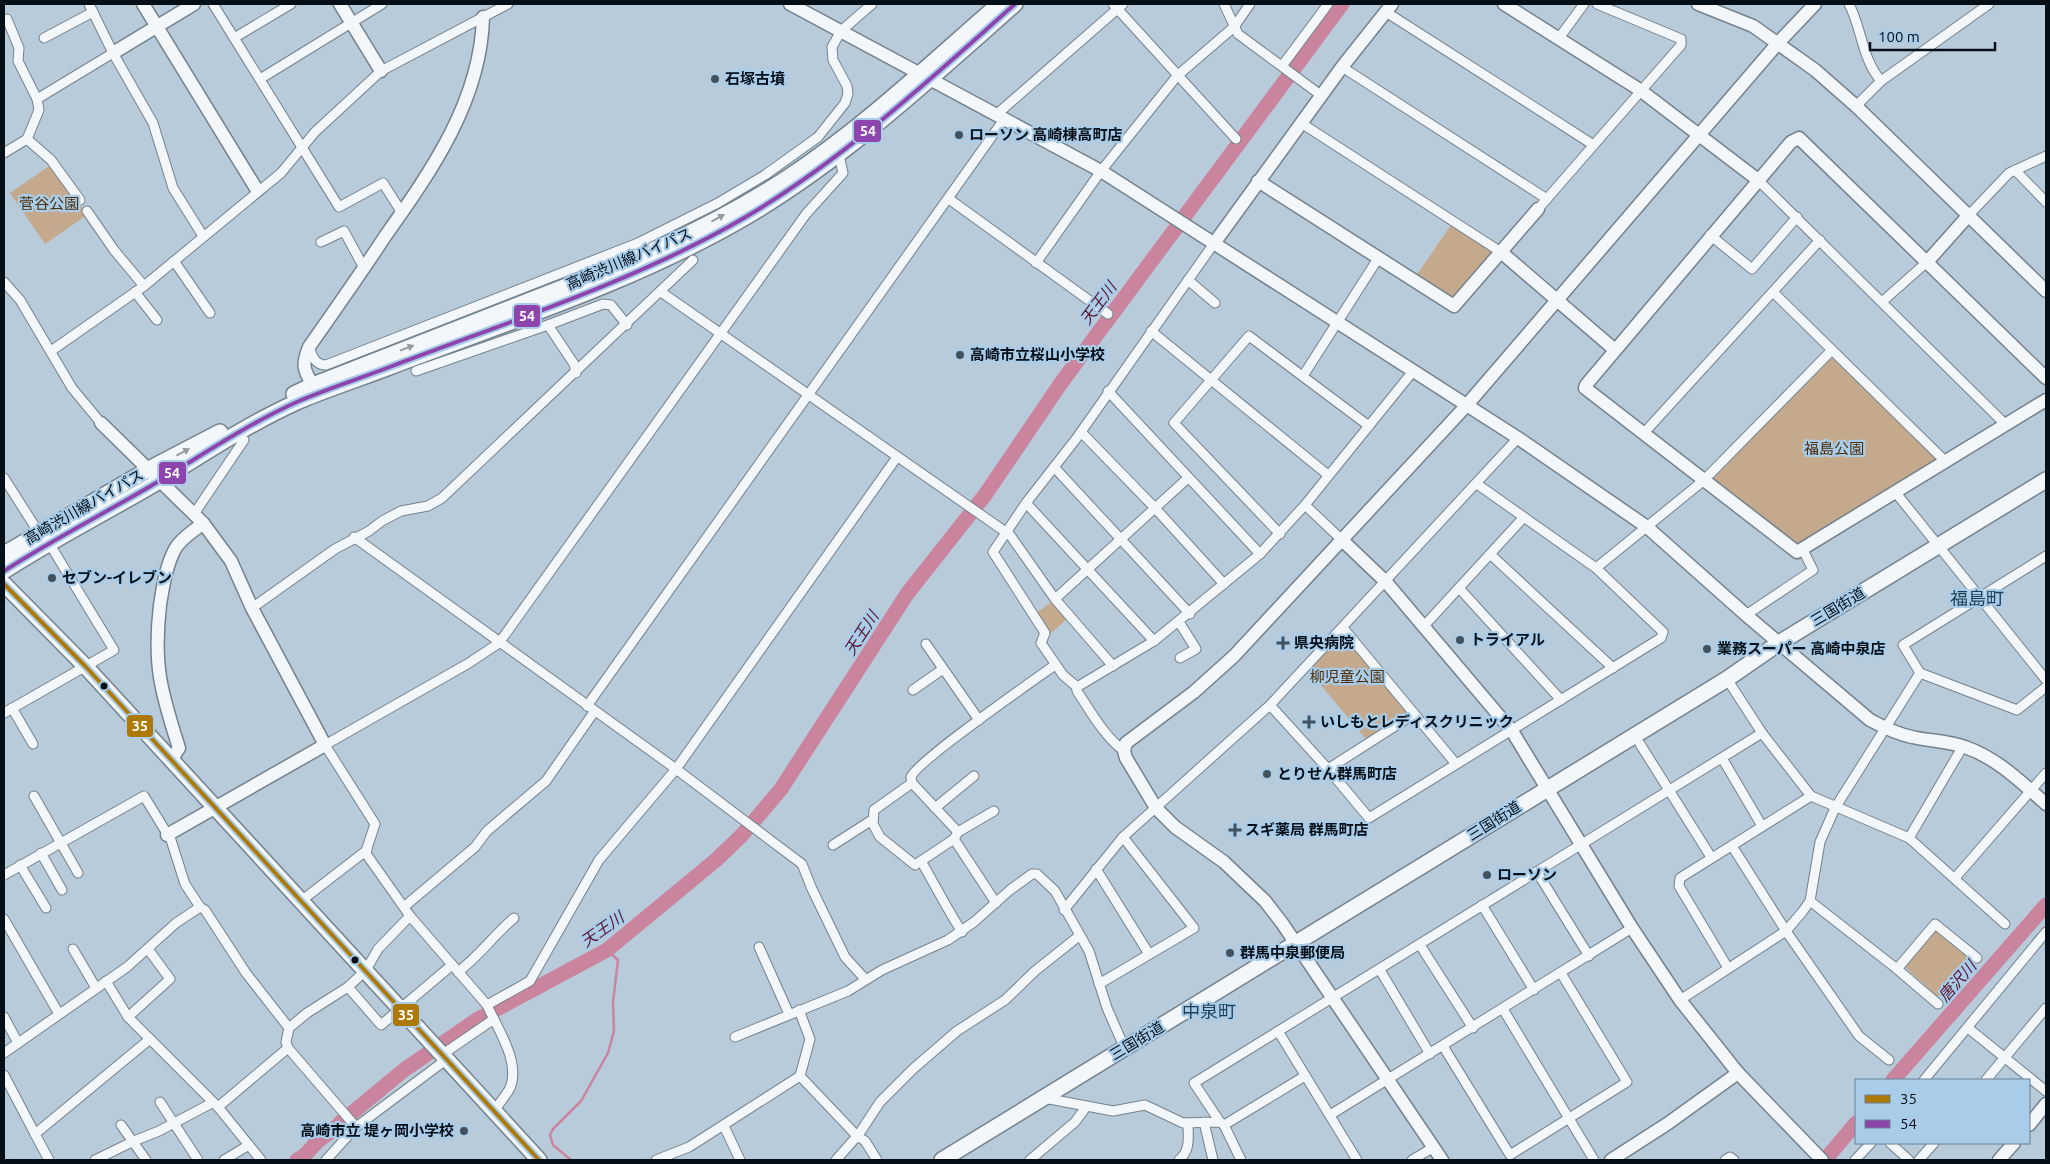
<svg xmlns="http://www.w3.org/2000/svg" width="2050" height="1164" font-family="Ubuntu,'Noto Sans JP',sans-serif">
	<style>
		.green { fill: #c4a98d }
		.lines { fill: none; stroke-linecap: round; stroke-linejoin: round }
		.stream { stroke: #cb849e; stroke-width: 2.5 }
		.river { stroke: #cb849e; stroke-width: 15 }
		.street-casing { stroke: #73828d; stroke-width: 11 }
		.secondary-casing { stroke: #73828d; stroke-width: 15 }
		.primary-casing { stroke: #73828d; stroke-width: 18 }
		.street { stroke: #f4f7f9; stroke-width: 9 }
		.secondary { stroke: #f4f7f9; stroke-width: 12 }
		.primary { stroke: #f4f7f9; stroke-width: 15 }
		.bus-1-casing { stroke: #a9cce9; stroke-width: 8 }
		.bus-2-casing { stroke: #a9cce9; stroke-width: 8 }
		.bus-1 { stroke: #ae7907; stroke-width: 4 }
		.bus-2 { stroke: #8e44ad; stroke-width: 4 }
		.oneway { fill: #949a9f }
		.poi-dot { fill: #43515c; stroke: #a9cce9; stroke-width: 2 }
		.bus-dot { fill: #040f18; stroke: #a9cce9; stroke-width: 2 }
		.labels { text-anchor: middle; stroke-width: 4.5; stroke-linejoin: round; paint-order: stroke }
		.poi-label { font-size: 15px; font-weight: bold; fill: #040f18; stroke: #a9cce9; text-anchor: start }
		.park-label { font-size: 15px; fill: #502f0a; stroke: #a9cce9 }
		.street-label { font-size: 15px; fill: #040f18; stroke: #a9cce9 }
		.water-label { font-size: 16px; font-style: italic; fill: #5b162f; stroke: #a9cce9 }
		.quarter-label { font-size: 18px; fill: #1f3e55; stroke: #a9cce9 }
		.line-badge { stroke: #a9cce9; stroke-width: 2 }
		.badge-label { font-size: 14px; text-anchor: middle; font-weight: bold; fill: #fff }
	</style>
	<rect width="100%" height="100%" fill="#b8cbda"/>
	<g class="green">
		<polygon points="52,164 87,215 45,244 10,193"/>
		<polygon points="1451,225 1490,251 1491,255 1454,298 1451,299 1416,276"/>
		<polygon points="1832,350 1946,462 1800,547 1712,480"/>
		<polygon points="1053,601 1068,618 1049,635 1036,613"/>
		<polygon points="1341,636 1346,636 1406,709 1404,715 1366,739 1309,671"/>
		<polygon points="1936,929 1971,956 1971,959 1942,995 1937,996 1904,966 1933,930"/>
	</g>
	<g class="lines">
		<polyline class="stream" points="571,1160 553,1145 550,1135 553,1129 581,1101 608,1053 614,1031 613,1002 618,960 607,950"/>
		<g class="river">
			<polyline points="1893,1080 2046,905"/>
			<path d="M297 1160C308 1155 310 1148 318 1141 326 1134 334 1131 341 1122L404 1070 478 1019 607 950 716 860 742 835 781 789 907 594 985 495 1061 383 1342 4"/>
			<polyline points="1825,1160 1856,1123"/>
		</g>
		<defs>
			<g id="street">
				<polyline points="213,4 339,207 383,183 402,213"/>
				<polyline points="1113,4 1236,139"/>
				<polyline points="1224,4 1238,34 1322,96"/>
				<path d="M1849 4C1862 29 1862 59 1881 81"/>
				<polyline points="1386,12 1592,144"/>
				<polyline points="44,38 93,12"/>
				<polyline points="234,38 291,4"/>
				<polyline points="1559,38 1584,4"/>
				<polyline points="113,53 153,123 173,188 203,236"/>
				<polyline points="1282,66 1328,4"/>
				<polyline points="1342,67 1547,199"/>
				<polyline points="260,79 382,4"/>
				<polyline points="37,99 113,53 89,4"/>
				<polyline points="1856,106 1881,81 1989,4"/>
				<polyline points="997,114 1123,4"/>
				<polyline points="1301,123 1501,252"/>
				<polyline points="27,139 51,160 80,200"/>
				<polyline points="4,153 27,139 39,110 37,99 18,61 19,48 7,19"/>
				<polyline points="2015,170 2046,202"/>
				<polyline points="1758,180 2006,425"/>
				<polyline points="949,199 1108,314"/>
				<polyline points="1538,209 1681,45 1681,39 1597,4"/>
				<polyline points="87,211 114,250 144,286"/>
				<polyline points="1968,216 2009,173 2046,156"/>
				<polyline points="1710,235 1752,269 1797,217"/>
				<polyline points="321,242 344,231 364,268"/>
				<polyline points="174,261 210,313"/>
				<polyline points="1036,263 1101,171 1177,76 1234,27 1250,4"/>
				<polyline points="1188,280 1215,303"/>
				<polyline points="4,282 20,300 72,388 101,423"/>
				<polyline points="135,292 157,320"/>
				<polyline points="661,292 1010,535 1055,599 1113,666"/>
				<polyline points="1773,292 1946,462"/>
				<polyline points="1883,301 1927,262"/>
				<polyline points="548,325 574,364 576,373"/>
				<polyline points="1151,331 1328,475"/>
				<path d="M309 347C312 356 315 365 326 365L638 243 718 203 765 175 818 137 845 103 848 94 847 86 833 60 832 47 841 31 872 4"/>
				<polyline points="51,351 144,286 281,173 315,132 381,71 508,4"/>
				<polyline points="416,371 548,325 603,304 611,305 627,325"/>
				<polyline points="1303,376 1379,257"/>
				<polyline points="1108,391 1260,554"/>
				<polyline points="1081,432 1155,508 1224,584"/>
				<polyline points="1643,434 1820,240"/>
				<polyline points="1054,467 1190,614"/>
				<polyline points="4,478 39,533"/>
				<polyline points="1896,493 2046,680"/>
				<polyline points="1026,503 1154,641"/>
				<polyline points="1305,505 1342,540"/>
				<polyline points="194,514 244,440"/>
				<polyline points="1280,534 1174,423 1249,336 1369,426"/>
				<polyline points="354,537 676,769 802,864 812,889 845,957 865,979"/>
				<polyline points="1490,554 1613,668"/>
				<polyline points="2046,556 1903,645 1920,673 2017,710 2046,687"/>
				<polyline points="1596,568 1703,481 1832,350"/>
				<polyline points="1459,588 1561,700"/>
				<polyline points="1055,599 1188,478"/>
				<polyline points="252,608 335,549 369,531 382,521 401,511 428,506 442,498 693,260"/>
				<polyline points="1746,615 1813,570 1803,550"/>
				<polyline points="1179,622 1196,649 1180,658"/>
				<polyline points="1424,626 1524,517"/>
				<polyline points="1343,628 1456,764"/>
				<polyline points="926,644 979,720"/>
				<polyline points="1727,679 1762,733 1811,796 1909,838 2005,924"/>
				<polyline points="1077,687 1063,675 1041,643 1045,633 993,552 1026,503 1076,439 1215,242"/>
				<polyline points="913,690 943,669"/>
				<polyline points="1270,705 1328,769 1369,818 1661,638 1663,632 1596,568 1477,484"/>
				<polyline points="587,706 1005,118"/>
				<polyline points="12,708 33,744"/>
				<polyline points="4,713 114,650 49,543"/>
				<polyline points="1640,744 1711,857"/>
				<path d="M1124 751C1104 736 1091 712 1077 691V687L1154 641 1260 554 1305 505 1414 370"/>
				<polyline points="1722,758 1762,826"/>
				<polyline points="1328,769 1414,714"/>
				<polyline points="912,783 874,810 873,824 880,837 915,865 954,839"/>
				<polyline points="34,796 78,873"/>
				<polyline points="935,808 974,776"/>
				<polyline points="958,832 994,811"/>
				<polyline points="1909,838 1963,746"/>
				<polyline points="833,845 872,820"/>
				<polyline points="1732,846 1786,931 1859,1036 1889,1060"/>
				<polyline points="41,853 62,890"/>
				<path d="M921 861C935 885 947 909 962 932"/>
				<polyline points="20,865 46,908"/>
				<polyline points="1096,869 1149,954"/>
				<polyline points="1537,872 1589,956"/>
				<polyline points="4,875 144,796 171,840 185,884 200,907 176,923 127,967 4,1053"/>
				<polyline points="1955,878 2046,773"/>
				<polyline points="301,901 367,850"/>
				<polyline points="1810,901 1897,969 1938,1004"/>
				<path d="M996 903 954 839 958 832 912 783 911 777C916 762 1034 680 1055 665"/>
				<polyline points="1482,905 1534,990"/>
				<polyline points="405,906 475,847 487,831 546,781 594,712"/>
				<polyline points="200,907 205,910 246,973 289,1028"/>
				<polyline points="1064,910 1123,837 1270,705 1518,438"/>
				<polyline points="4,919 59,1014"/>
				<polyline points="1420,945 1473,1028"/>
				<polyline points="759,947 789,1014"/>
				<polyline points="73,949 96,988"/>
				<polyline points="1728,968 1679,886 1680,878 1811,796"/>
				<polyline points="1897,969 1935,924 1977,958"/>
				<polyline points="1380,970 1430,1054"/>
				<path d="M458 972C479 956 494 935 514 918"/>
				<polyline points="106,981 128,1017 218,1107 261,1160"/>
				<polyline points="1099,984 1194,928 1123,837"/>
				<polyline points="348,987 381,1025 452,965"/>
				<polyline points="1680,1000 1786,931 1803,911 1810,901 1820,842 1835,808 1920,673"/>
				<polyline points="487,1005 530,981 599,860 676,769 897,457"/>
				<polyline points="1503,1009 1594,1160"/>
				<polyline points="4,1017 18,1043"/>
				<polyline points="128,1017 170,979 148,949"/>
				<polyline points="1968,1028 2046,1091"/>
				<polyline points="1278,1031 1357,1160"/>
				<polyline points="735,1037 848,991 882,970 948,940 974,922 1010,890 1032,874 1037,874 1055,891 1089,951 1107,1008 1125,1049"/>
				<polyline points="1443,1046 1510,1155 1627,1082 1561,973"/>
				<polyline points="288,1048 356,1127"/>
				<polyline points="443,1054 494,1019"/>
				<polyline points="4,1075 35,1134"/>
				<polyline points="800,1076 857,1136 865,1141 877,1160"/>
				<polyline points="1924,1080 2046,932"/>
				<polyline points="1986,1080 2046,1008"/>
				<polyline points="1044,1098 1113,1111 1145,1105 1183,1123 1220,1122 1224,1125 1305,1076"/>
				<polyline points="160,1102 198,1160"/>
				<polyline points="218,1107 288,1048 286,1042 289,1028 307,1013 348,987 366,970 378,949 410,916"/>
				<path d="M494 1111C499 1103 506 1096 510 1088 521 1062 497 1028 487 1005L410 916 367 855 366 851 375 824 325 745 469 663 499 643 806 214 843 173 839 155"/>
				<polyline points="1330,1115 1632,928"/>
				<polyline points="1204,1122 1213,1160"/>
				<polyline points="1220,1122 1194,1083 1762,733"/>
				<polyline points="121,1125 146,1160"/>
				<polyline points="1224,1125 1241,1160"/>
				<polyline points="724,1126 740,1160"/>
				<polyline points="1890,1143 1909,1160"/>
				<polyline points="49,1160 35,1134 150,1039"/>
				<polyline points="95,1160 134,1141 159,1131 212,1103"/>
				<polyline points="224,1160 249,1145"/>
				<polyline points="326,1160 356,1127 447,1059"/>
				<polyline points="656,1160 689,1147 800,1076 810,1039 799,1010"/>
				<polyline points="836,1160 859,1134 880,1102 913,1069 957,1031 1005,1000 1035,971 1079,936"/>
				<polyline points="1030,1160 1075,1122 1086,1107"/>
				<path d="M1179 1160C1191 1150 1188 1137 1188 1123"/>
				<polyline points="1412,1160 1434,1147"/>
				<polyline points="1725,1160 1730,1157 1734,1160"/>
				<polyline points="1855,1160 1871,1143"/>
				<polyline points="1919,1160 1934,1143"/>
			</g>
			<g id="secondary">
				<polyline points="143,4 257,190"/>
				<polyline points="340,4 381,71"/>
				<path d="M790 4 1101 171 1518 438 1647 527 1746 615 1870 720C1883 727 1897 734 1912 737 1929 741 1949 741 1965 747 1997 758 2021 782 2046 804"/>
				<polyline points="1504,4 1640,90 1758,180"/>
				<polyline points="1698,4 1753,26 1815,70 1856,106 2046,291"/>
				<polyline points="113,53 194,4"/>
				<polyline points="1258,181 1454,306 1538,209"/>
				<polyline points="1215,242 1342,67 1392,4"/>
				<polyline points="1501,252 1615,350"/>
				<polyline points="1927,262 1968,216"/>
				<polyline points="2046,378 1799,138 1791,142 1586,385 1585,388 1797,552 2046,400"/>
				<path d="M313 385C303 370 302 364 309 347 335 310 361 273 386 235 432 170 481 100 483 17"/>
				<polyline points="101,423 203,523 231,561 252,608 325,745 167,835"/>
				<polyline points="1342,540 1386,582 1512,731 1632,928 1680,1000 1738,1073 1822,1160"/>
				<path d="M172 759 179 748C161 692 153 665 160 605 163 586 166 566 175 549 181 538 194 531 203 523"/>
				<polyline points="2029,1125 2046,1104"/>
				<polyline points="1442,1160 1282,923 1265,901 1224,862 1175,827 1156,808 1126,758 1124,751 1126,743 1194,692 1234,656 1466,406 1778,43 1815,4"/>
				<polyline points="1611,1160 1667,1124 1738,1073"/>
				<polyline points="1999,1160 2014,1143"/>
			</g>
			<g id="primary">
				<path d="M294 394 313 385C385 357 456 329 528 301 619 266 709 230 790 176 865 126 931 63 999 4"/>
				<polyline points="4,554 149,469 220,432"/>
				<path d="M4 571C55 538 109 511 161 480 206 452 250 423 299 401 327 389 358 379 387 368 507 322 632 283 744 218 843 160 929 80 1015 4"/>
				<polyline points="4,584 86,667 539,1160"/>
				<polyline points="942,1160 1727,679 1779,643 2046,480"/>
			</g>
		</defs>
		<use href="#street" class="street-casing"/>
		<use href="#secondary" class="secondary-casing"/>
		<use href="#primary" class="primary-casing"/>
		<use href="#street" class="street"/>
		<use href="#secondary" class="secondary"/>
		<use href="#primary" class="primary"/>
		<defs>
			<polyline id="bus-1" points="4,584 86,667 539,1160"/>
			<path id="bus-2" d="M4 571C55 538 109 511 161 480 206 452 250 423 299 401 327 389 358 379 387 368 507 322 632 283 744 218 843 160 929 80 1015 4"/>
		</defs>
		<use href="#bus-1" class="bus-1-casing"/>
		<use href="#bus-2" class="bus-2-casing"/>
		<use href="#bus-1" class="bus-1"/>
		<use href="#bus-2" class="bus-2"/>
	</g>
	<defs><path id="oneway-solid" d="M-6-.8H1V-3.2L6.5 0L1 3.2V.8H-6Z" transform="scale(1.25)"/></defs>
	<g class="oneway">
		<use href="#oneway-solid" transform="translate(718 218) rotate(-29)"/>
		<use href="#oneway-solid" transform="translate(407 348) rotate(-21)"/>
		<use href="#oneway-solid" transform="translate(183 452) rotate(-28)"/>
	</g>
	<g class="poi-dot">
		<circle cx="715" cy="79" r="5"/>
		<circle cx="959" cy="135" r="5"/>
		<circle cx="960" cy="355" r="5"/>
		<circle cx="52" cy="578" r="5"/>
		<circle cx="1460" cy="640" r="5"/>
		<path d="M1280.5 635.5h5v5h5v5h-5v5h-5v-5h-5v-5h5z"/>
		<circle cx="1707" cy="649" r="5"/>
		<path d="M1306.5 714.5h5v5h5v5h-5v5h-5v-5h-5v-5h5z"/>
		<circle cx="1267" cy="774" r="5"/>
		<path d="M1232.5 822.5h5v5h5v5h-5v5h-5v-5h-5v-5h5z"/>
		<circle cx="1487" cy="875" r="5"/>
		<circle cx="1230" cy="953" r="5"/>
		<circle cx="464" cy="1131" r="5"/>
	</g>
	<g class="bus-dot">
		<circle cx="104" cy="686" r="4.5"/>
		<circle cx="355" cy="960" r="4.5"/>
	</g>
	<g class="labels">
		<g class="poi-label">
			<text x="725" y="84">石塚古墳</text>
			<text x="969" y="140">ローソン 高崎棟高町店</text>
			<text x="970" y="360">高崎市立桜山小学校</text>
			<text x="62" y="583">セブン-イレブン</text>
			<text x="1470" y="645">トライアル</text>
			<text x="1294" y="648">県央病院</text>
			<text x="1717" y="654">業務スーパー 高崎中泉店</text>
			<text x="1320" y="727">いしもとレディスクリニック</text>
			<text x="1277" y="779">とりせん群馬町店</text>
			<text x="1245" y="835">スギ薬局 群馬町店</text>
			<text x="1497" y="880">ローソン</text>
			<text x="1240" y="958">群馬中泉郵便局</text>
			<text x="454" y="1136" text-anchor="end">高崎市立 堤ヶ岡小学校</text>
		</g>
		<g class="park-label">
			<text x="49" y="209">菅谷公園</text>
			<text x="1834" y="454">福島公園</text>
			<text x="1347" y="682">柳児童公園</text>
		</g>
		<g class="street-label">
			<text transform="translate(629 259) rotate(-23)" y="5">高崎渋川線バイパス</text>
			<text transform="translate(84 507) rotate(-30)" y="5">高崎渋川線バイパス</text>
			<text transform="translate(1838 607) rotate(-31)" y="5">三国街道</text>
			<text transform="translate(1494 821) rotate(-32)" y="5">三国街道</text>
			<text transform="translate(1137 1041) rotate(-31)" y="5">三国街道</text>
		</g>
		<g class="water-label">
			<text transform="translate(1098 303) rotate(-53)" y="6">天王川</text>
			<text transform="translate(861 633) rotate(-57)" y="6">天王川</text>
			<text transform="translate(602 929) rotate(-35)" y="6">天王川</text>
			<text transform="translate(1957 981) rotate(-49)" y="6">唐沢川</text>
		</g>
		<g class="quarter-label">
			<text x="1977" y="605">福島町</text>
			<text x="1209" y="1018">中泉町</text>
		</g>
	</g>
	<g class="line-badge">
		<rect x="853" y="119" width="29" height="24" rx="5" fill="#8e44ad"/>
		<rect x="513" y="304" width="28" height="24" rx="5" fill="#8e44ad"/>
		<rect x="158" y="461" width="29" height="24" rx="5" fill="#8e44ad"/>
		<rect x="126" y="714" width="28" height="24" rx="5" fill="#ae7907"/>
		<rect x="392" y="1003" width="28" height="24" rx="5" fill="#ae7907"/>
	</g>
	<g class="badge-label">
		<text x="868" y="136">54</text>
		<text x="527" y="321">54</text>
		<text x="172" y="478">54</text>
		<text x="140" y="731">35</text>
		<text x="406" y="1020">35</text>
	</g>
	<rect width="2050" height="1164" fill="none" stroke="#040f18" stroke-width="10"/>
	<rect x="1855" y="1079" width="175" height="65" fill="#a9cce9" stroke="#678095"/>
	<rect x="1865" y="1095" width="25" height="8" fill="#ae7907" stroke="#678095"/>
	<text x="1900" y="1104" font-size="15" fill="#040f18">35</text>
	<rect x="1865" y="1120" width="25" height="8" fill="#8e44ad" stroke="#678095"/>
	<text x="1900" y="1129" font-size="15" fill="#040f18">54</text>
	<path d="M1870 42v8h125v-8" fill="none" stroke="#040f18" stroke-width="2.5"/>
	<text x="1878" y="42" font-size="15" fill="#040f18" stroke="#a9cce9" stroke-width="4" paint-order="stroke">100 m</text>
</svg>
